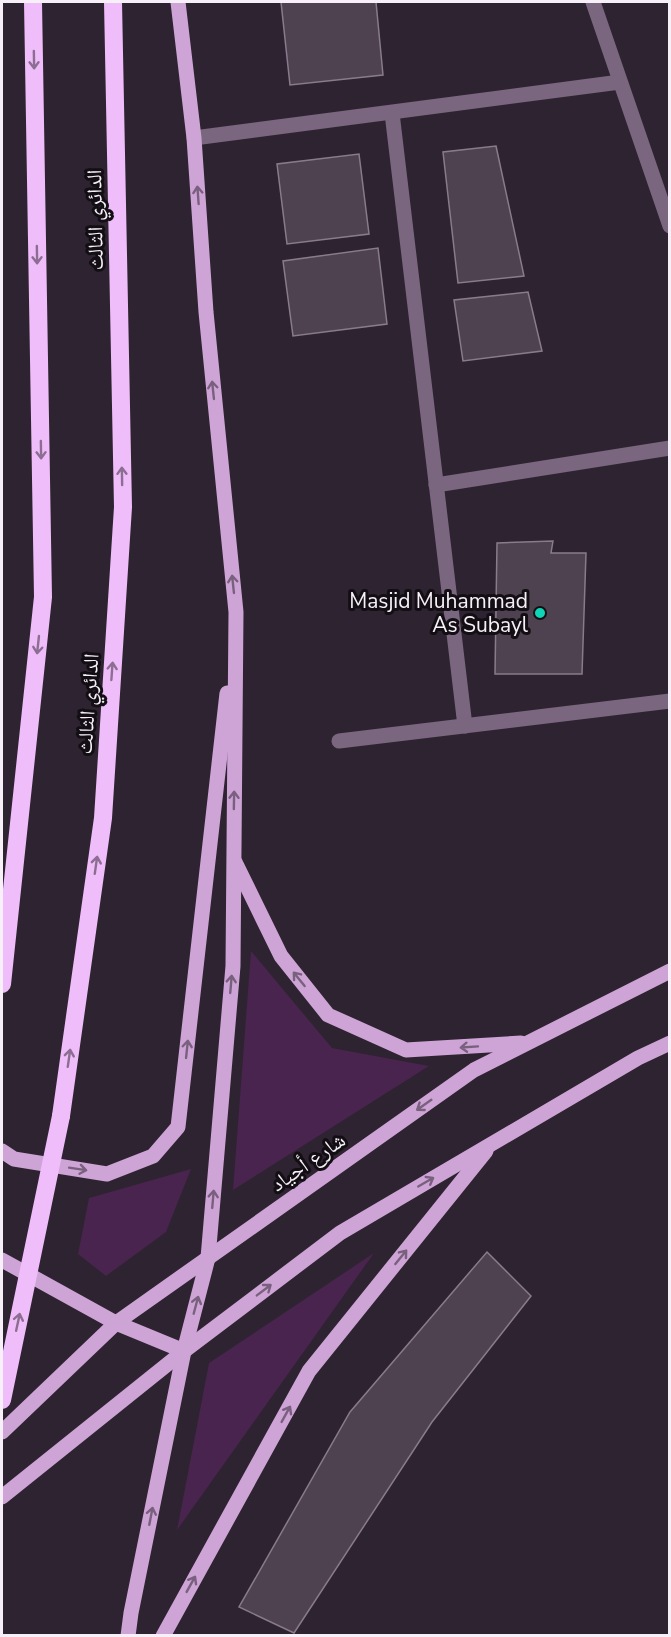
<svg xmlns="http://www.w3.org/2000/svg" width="671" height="1637" font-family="'Nunito Sans','Noto Naskh Arabic',sans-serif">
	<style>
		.green { fill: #48244e }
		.building { fill: #4e4251; stroke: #897b8b; stroke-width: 1.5 }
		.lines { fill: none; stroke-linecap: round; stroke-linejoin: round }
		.minor { stroke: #7a667e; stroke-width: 15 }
		.major { stroke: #cea4d6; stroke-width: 15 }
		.highway { stroke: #efbdf9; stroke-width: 18 }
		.highway-bridge { stroke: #efbdf9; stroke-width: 18 }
		.oneway { stroke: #8c6e92 }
		.oneway2 { stroke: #7a607f }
		.poi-dot { fill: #0ed5b5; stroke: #130e14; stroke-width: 2 }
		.labels { text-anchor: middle; stroke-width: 6; stroke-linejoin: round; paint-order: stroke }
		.street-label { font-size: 21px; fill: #f7f0f9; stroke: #130e14 }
		.poi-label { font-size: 21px; fill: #f7f0f9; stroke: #130e14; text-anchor: end }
	</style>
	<rect width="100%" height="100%" fill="#2e2330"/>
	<g class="green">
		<polygon points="251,951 332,1048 429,1066 233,1190"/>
		<polygon points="191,1169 166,1232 106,1276 78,1254 89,1198"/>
		<polygon points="374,1253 177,1530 209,1363"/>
	</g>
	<g class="building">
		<polygon points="281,2 376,2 383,75 290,85"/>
		<polygon points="496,146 524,276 458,283 443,152"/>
		<polygon points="359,154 369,234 287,244 277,164"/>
		<polygon points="378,248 387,324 293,336 283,261"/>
		<polygon points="528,292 542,351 463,361 454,300"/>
		<polygon points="553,541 551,553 586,553 582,674 495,674 497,543"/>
		<polygon points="487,1252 531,1296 432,1422 294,1633 239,1607 350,1412"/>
	</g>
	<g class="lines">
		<g class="minor">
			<polyline points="593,2 670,226"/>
			<polyline points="392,113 465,726"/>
			<polyline points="194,138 620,82"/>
			<polyline points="436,485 670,448"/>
			<polyline points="339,741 670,701"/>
		</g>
		<g class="major">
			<polyline points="235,862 281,956 328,1015 406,1050 521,1043"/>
			<polyline points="2,1151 14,1159 107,1174 153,1156 178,1127 227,693"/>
			<polyline points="2,1260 116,1323 184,1351"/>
			<polyline points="2,1432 116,1323 474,1070 670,971"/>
			<polyline points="2,1497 184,1351 340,1233 638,1058 670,1043"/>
			<polyline points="128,1636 131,1613 184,1351 208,1258 233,966 236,612 206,312 194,138 178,2"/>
			<polyline points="163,1636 309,1371 486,1151"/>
		</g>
		<g class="highway">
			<polyline points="2,984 43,597 33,2"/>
			<polyline points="61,1116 103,818 123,507 113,2"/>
		</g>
		<polyline class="highway-bridge" points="2,1400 61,1116"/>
	</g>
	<defs><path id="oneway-shaft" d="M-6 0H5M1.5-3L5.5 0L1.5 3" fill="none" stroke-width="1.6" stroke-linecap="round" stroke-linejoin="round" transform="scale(1.5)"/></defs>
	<g class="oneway">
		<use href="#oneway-shaft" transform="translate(34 60) rotate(89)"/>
		<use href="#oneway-shaft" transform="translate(37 255) rotate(89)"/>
		<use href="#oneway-shaft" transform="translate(41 450) rotate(89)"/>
		<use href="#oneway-shaft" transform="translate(122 476) rotate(-91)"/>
		<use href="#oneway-shaft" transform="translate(38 645) rotate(96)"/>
		<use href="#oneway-shaft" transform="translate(112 671) rotate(-86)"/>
		<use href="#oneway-shaft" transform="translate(96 865) rotate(-82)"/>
		<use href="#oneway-shaft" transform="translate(69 1058) rotate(-82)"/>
		<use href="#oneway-shaft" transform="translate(18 1322) rotate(-78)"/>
	</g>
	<g class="oneway2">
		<use href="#oneway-shaft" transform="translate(198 195) rotate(-94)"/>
		<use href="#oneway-shaft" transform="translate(213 390) rotate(-96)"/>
		<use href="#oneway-shaft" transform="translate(233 584) rotate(-96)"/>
		<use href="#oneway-shaft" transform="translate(234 800) rotate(-89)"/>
		<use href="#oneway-shaft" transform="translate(299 979) rotate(-129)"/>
		<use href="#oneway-shaft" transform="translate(231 984) rotate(-85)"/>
		<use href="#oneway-shaft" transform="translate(469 1047) rotate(176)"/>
		<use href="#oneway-shaft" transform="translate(187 1049) rotate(-84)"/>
		<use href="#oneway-shaft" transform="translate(424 1105) rotate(145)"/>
		<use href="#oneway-shaft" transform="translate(78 1169) rotate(9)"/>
		<use href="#oneway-shaft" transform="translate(426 1182) rotate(-30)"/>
		<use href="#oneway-shaft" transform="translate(213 1199) rotate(-85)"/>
		<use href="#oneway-shaft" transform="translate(401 1257) rotate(-51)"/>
		<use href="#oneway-shaft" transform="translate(264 1290) rotate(-37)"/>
		<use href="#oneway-shaft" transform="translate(196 1305) rotate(-75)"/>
		<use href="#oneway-shaft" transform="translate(286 1414) rotate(-61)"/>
		<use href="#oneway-shaft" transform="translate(151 1516) rotate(-79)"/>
		<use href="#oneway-shaft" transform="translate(191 1584) rotate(-61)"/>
	</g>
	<circle class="poi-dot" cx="540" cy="613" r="6"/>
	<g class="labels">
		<g class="street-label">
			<text transform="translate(95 220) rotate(-91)" y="7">الدائري الثالث</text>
			<text transform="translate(88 704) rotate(-86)" y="7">الدائري الثالث</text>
			<text transform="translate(308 1162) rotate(-35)" y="7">شارع أجياد</text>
		</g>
		<g class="poi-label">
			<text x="528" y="608">Masjid Muhammad<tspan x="528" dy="24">As Subayl</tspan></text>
		</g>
	</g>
	<rect width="671" height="1637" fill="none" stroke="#f7f0f9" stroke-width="6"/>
</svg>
